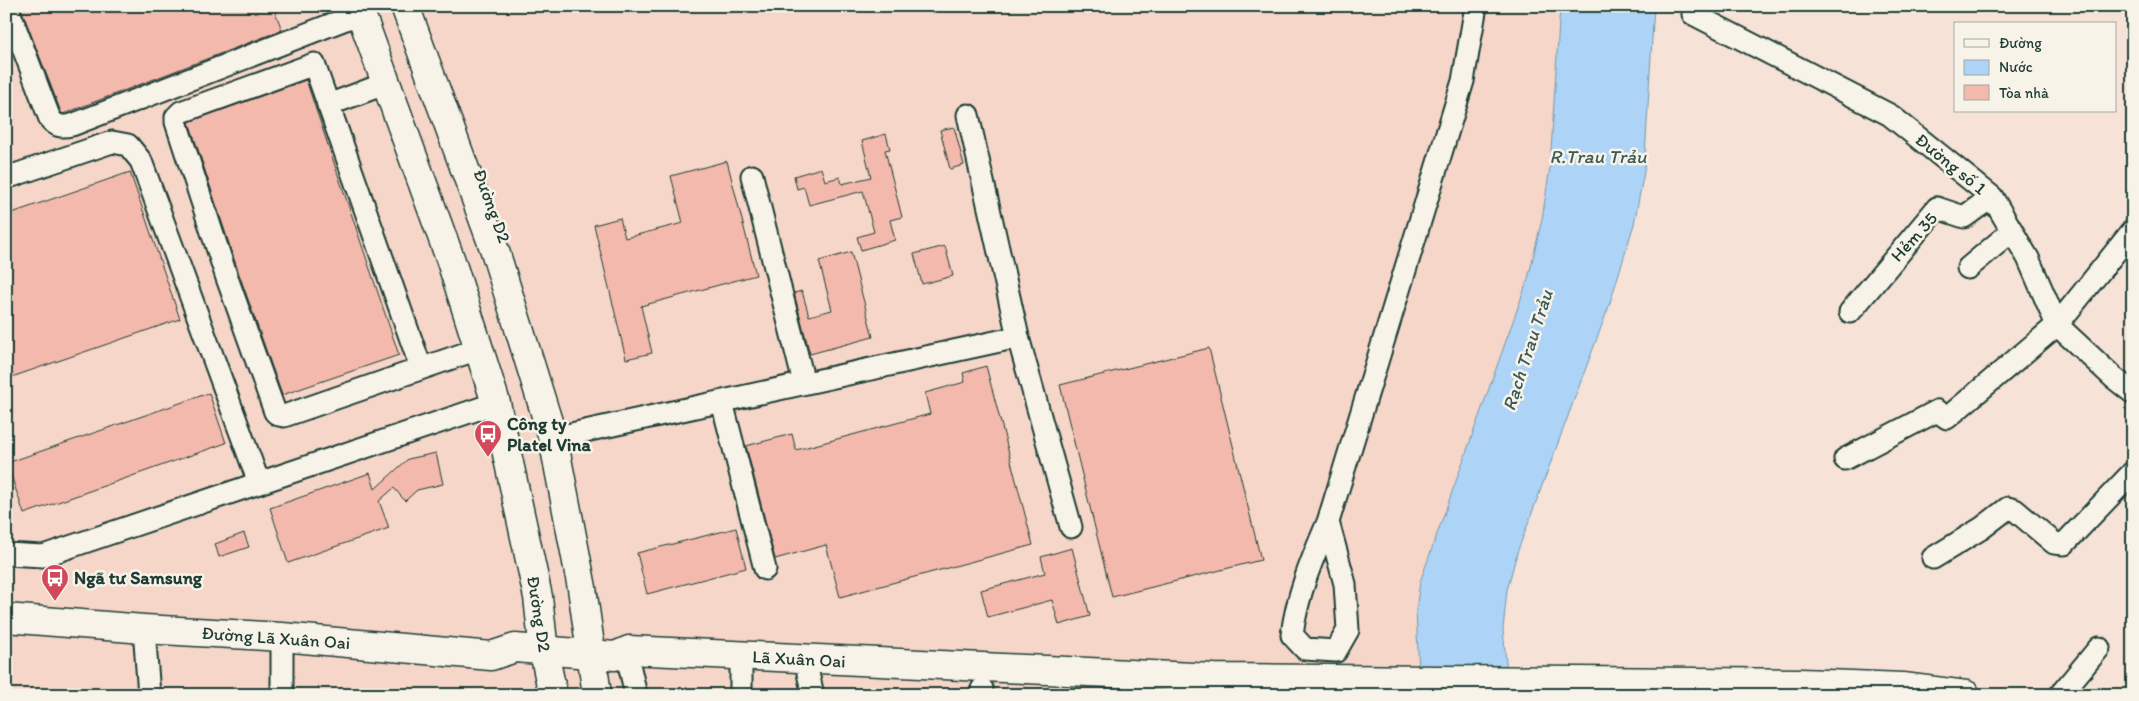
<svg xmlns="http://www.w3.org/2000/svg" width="2139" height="701" font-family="Itim,sans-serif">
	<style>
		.built { fill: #f5d6c9 }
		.water { fill: #add4f7; stroke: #7498a9 }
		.building { fill: #f3b9ac; stroke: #1f3d34 }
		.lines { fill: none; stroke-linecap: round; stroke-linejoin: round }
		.minor-casing { stroke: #1f3d34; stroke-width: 25 }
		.major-casing { stroke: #1f3d34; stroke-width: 31 }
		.minor { stroke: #f7f3e8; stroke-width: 21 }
		.major { stroke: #f7f3e8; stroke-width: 28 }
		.labels { text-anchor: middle; stroke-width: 5; stroke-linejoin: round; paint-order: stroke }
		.street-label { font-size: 18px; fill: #1f3d34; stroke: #f7f3e8 }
		.poi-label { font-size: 18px; font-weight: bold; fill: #1f3d34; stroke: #f7f3e8; text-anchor: start }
		.water-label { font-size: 19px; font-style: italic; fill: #3b5b5b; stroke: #f7f3e8 }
	</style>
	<rect width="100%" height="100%" fill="#f6e2d6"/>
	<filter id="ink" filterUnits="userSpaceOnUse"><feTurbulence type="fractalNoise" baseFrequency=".02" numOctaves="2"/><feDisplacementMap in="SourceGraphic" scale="10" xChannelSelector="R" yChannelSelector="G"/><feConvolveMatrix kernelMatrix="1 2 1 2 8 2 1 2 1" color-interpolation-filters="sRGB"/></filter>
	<g filter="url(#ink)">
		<polygon class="built" points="6,6 1560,6 1550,167 1542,219 1528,279 1416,610 1420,695 6,695"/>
		<polygon class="water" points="1560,6 1654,6 1644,172 1634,224 1609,306 1517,553 1507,590 1503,629 1509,695 1420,695 1416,610 1420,582 1528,279 1542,219 1550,167"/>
		<g class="building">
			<polygon points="20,6 273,6 282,30 63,114 61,112"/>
			<polygon points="306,80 399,355 282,395 239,274 189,122"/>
			<polygon points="954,127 964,165 950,169 940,130"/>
			<polygon points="886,134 890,149 885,150 902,217 890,220 895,240 861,250 857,237 874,232 863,191 809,205 804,187 797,189 794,176 821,168 825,181 840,177 842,184 871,177 862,141"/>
			<polygon points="727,161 756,275 641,306 652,353 626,359 594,225 620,218 625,238 683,223 671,176"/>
			<polygon points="130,172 180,319 6,379 6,215"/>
			<polygon points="945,246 953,276 922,284 914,254"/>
			<polygon points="851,252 873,337 810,354 794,293 802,291 809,316 832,310 819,261"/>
			<polygon points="1209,348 1261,560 1112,597 1060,385"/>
			<polygon points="986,366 1033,545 840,597 826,545 775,559 746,446 792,434 796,450 930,414 925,393 965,382 963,373"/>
			<polygon points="209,393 226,443 24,514 7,463"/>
			<polygon points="436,453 443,484 417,490 405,501 394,488 379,501 389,528 288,563 270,508 370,473 375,489 408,459"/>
			<polygon points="736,528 746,568 647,594 637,553"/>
			<polygon points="244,533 249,547 219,557 215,544"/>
			<polygon points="1072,548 1090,616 1059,625 1052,600 988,617 981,590 1045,573 1041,557"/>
		</g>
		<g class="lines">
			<defs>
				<g id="minor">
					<path d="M7 6 50 119C57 127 62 127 72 125L361 13"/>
					<polyline points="1693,14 1890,115 1992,197 2028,258 2057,325 2114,378 2133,393"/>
					<polyline points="328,105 387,83"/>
					<polyline points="968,115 1018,337"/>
					<polyline points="752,176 804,383"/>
					<polyline points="6,178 112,142 128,145 141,161 259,483"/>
					<polyline points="1968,268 2012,231"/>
					<polyline points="1850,312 1937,208 1964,217 1992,197"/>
					<polyline points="421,368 314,64 181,112 176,117 176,122 227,278 275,412 279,415 284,416 478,349"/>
					<polyline points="722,402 765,569"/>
					<polyline points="553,438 1018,337 1071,527"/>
					<polyline points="1845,459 1937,411 1947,418 2057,325 2133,230"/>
					<path d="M1328 522 1345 584 1348 630 1336 651 1305 649 1292 635C1297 595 1312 559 1328 522L1463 81 1476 6"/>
					<polyline points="6,554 43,556 496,403"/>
					<polyline points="1933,558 1982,528 2008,508 2015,510 2054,543 2064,544 2133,472"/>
					<polyline points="144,629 149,695"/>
					<polyline points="282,637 282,695"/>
					<polyline points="629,664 636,695"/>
					<polyline points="808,673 813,695"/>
					<polyline points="982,689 982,695"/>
					<polyline points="741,695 741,669"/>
					<polyline points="2060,695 2099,648"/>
				</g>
				<g id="major">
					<polyline points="358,6 451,261 496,403 538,597 544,652 553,695"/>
					<polyline points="405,6 495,251 553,438 582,588 597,695"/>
					<polyline points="6,618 144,629 282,637 491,656 515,648 615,656 629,650 1214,678 1801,683 1903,687 1966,695"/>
				</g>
			</defs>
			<use href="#minor" class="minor-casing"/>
			<use href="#major" class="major-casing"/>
			<use href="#minor" class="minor"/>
			<use href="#major" class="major"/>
		</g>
	</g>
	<defs>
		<symbol id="bus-pin" viewBox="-11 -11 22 30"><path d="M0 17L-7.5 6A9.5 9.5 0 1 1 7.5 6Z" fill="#d1495b" stroke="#f7f3e8"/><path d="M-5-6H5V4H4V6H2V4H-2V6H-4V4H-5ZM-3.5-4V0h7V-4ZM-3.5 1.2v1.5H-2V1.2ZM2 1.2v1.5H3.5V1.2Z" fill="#fff"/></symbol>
	</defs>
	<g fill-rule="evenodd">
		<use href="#bus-pin" x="472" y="418" width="32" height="43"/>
		<use href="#bus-pin" x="39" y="562" width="32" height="43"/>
	</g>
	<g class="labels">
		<g class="street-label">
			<text transform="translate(1951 164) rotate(39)" y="6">Đường số 1</text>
			<text transform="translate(492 206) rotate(70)" y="6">Đường D2</text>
			<text transform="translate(1914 237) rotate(-48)" y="6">Hẻm 35</text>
			<text transform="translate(539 614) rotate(81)" y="6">Đường D2</text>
			<text transform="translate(276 638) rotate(4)" y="6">Đường Lã Xuân Oai</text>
			<text transform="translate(799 659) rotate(3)" y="6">Lã Xuân Oai</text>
		</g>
		<g class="poi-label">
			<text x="507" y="430">Công ty<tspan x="507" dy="21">Platel Vina</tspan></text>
			<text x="74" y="584">Ngã tư Samsung</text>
		</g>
		<g class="water-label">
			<text x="1598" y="163">R.Trau Trảu</text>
			<text transform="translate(1527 350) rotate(-72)" y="7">Rạch Trau Trảu</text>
		</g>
	</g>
	<rect width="2139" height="701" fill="none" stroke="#f7f3e8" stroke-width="25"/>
	<rect x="12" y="12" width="2114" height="676" fill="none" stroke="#1f3d34" stroke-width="2" filter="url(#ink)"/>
	<rect x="1954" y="22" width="162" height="90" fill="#f7f3e8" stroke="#a1aaa0"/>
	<rect x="1964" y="39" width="25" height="8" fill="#f7f3e8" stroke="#a1aaa0"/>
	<text x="1999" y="48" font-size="15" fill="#1f3d34">Đường</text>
	<rect x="1964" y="60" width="25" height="15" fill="#add4f7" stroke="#a1aaa0"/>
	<text x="1999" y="72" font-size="15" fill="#1f3d34">Nước</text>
	<rect x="1964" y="85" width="25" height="15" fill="#f3b9ac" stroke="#a1aaa0"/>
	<text x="1999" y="98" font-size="15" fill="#1f3d34">Tòa nhà</text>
</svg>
